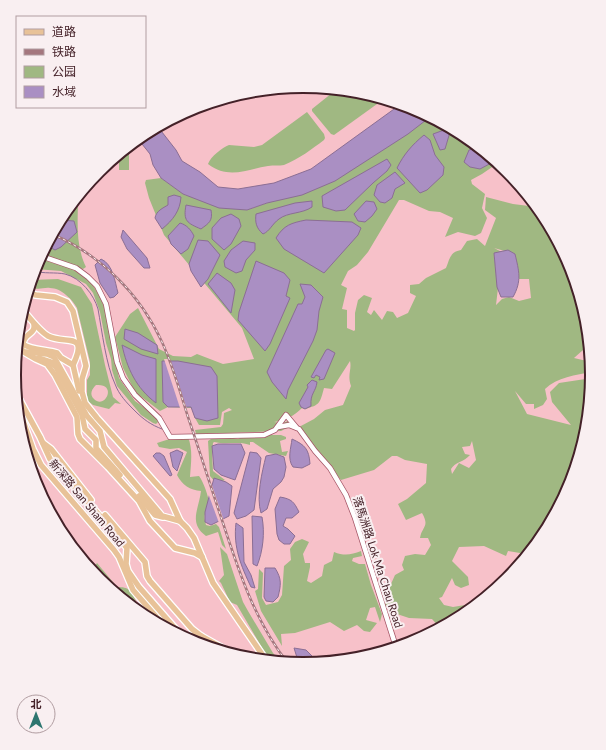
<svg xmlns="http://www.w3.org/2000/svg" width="606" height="750" font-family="Lato,'Noto Sans SC',sans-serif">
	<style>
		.green { fill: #a0b882; fill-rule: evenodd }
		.water { fill: #aa8fc3; stroke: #8b6e94 }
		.pier { fill: #f7c1c9 }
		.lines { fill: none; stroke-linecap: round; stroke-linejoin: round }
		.stream { stroke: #8b6e94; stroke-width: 1 }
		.tertiary-casing { stroke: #a55566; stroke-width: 6 }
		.primary-casing { stroke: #fff; stroke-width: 8 }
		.tertiary { stroke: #fff; stroke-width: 4.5 }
		.primary { stroke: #e8c298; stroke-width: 5.5 }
		.rail-casing { stroke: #a4777e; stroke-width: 2.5 }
		.rail { stroke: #f9eff1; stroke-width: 1; stroke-dasharray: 3; stroke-linecap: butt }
		.labels { text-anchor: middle; stroke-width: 4; stroke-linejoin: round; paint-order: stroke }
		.street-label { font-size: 11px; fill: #442128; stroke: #f9eff1 }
		.rim { fill: none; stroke: #442128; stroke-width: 2 }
	</style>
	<rect width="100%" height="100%" fill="#f7c1c9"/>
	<g class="green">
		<polygon points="337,89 360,92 384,99 334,135 331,134 312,111 312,109"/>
		<path d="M307 112 324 134 325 138 324 140C312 149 299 159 284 165 279 166 274 165 268 166 247 169 229 180 208 164 211 156 222 148 229 145L254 147 262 145Z"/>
		<path d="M429 116 464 135 498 163 482 174 471 180 472 184 485 194 482 208 487 218 481 233 475 236 458 232 445 237 453 218 440 212 429 211 404 200H399L368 252 357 265 348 271 341 285 347 288 342 309 347 310V328L354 331 355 330V313L358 300 364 295 372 298 367 312 371 315 374 310 382 320 387 311 393 312 397 318 408 313 416 296 410 293V285L419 284 426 278 446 268C450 258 450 252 461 250L467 241 477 239 485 246 496 218 485 210 486 197 513 204 537 207 543 215 570 265 586 319 590 353 583 350 574 358 591 362 592 372C576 375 557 377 545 389L547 399 543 405 534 409V404H526L515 391 527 414 571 425 552 402 550 392 559 383 592 378 586 432 570 486 543 536 526 557H521L520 553 508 551 506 556 484 546 459 547 452 561 468 577 469 585 461 588 455 585 452 578 442 597 439 598 444 605 453 607 465 605V614L440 628 432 619 409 618 397 614 392 617 389 615 390 609 385 606V601L389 596 382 593 383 589 391 584 395 575 404 570 402 565 405 556 415 554 425 555 431 545 428 538H420C422 526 430 527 422 513L406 520 398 504 407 499 426 483 427 464 405 460 397 456H392L374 470 341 480 299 427 314 419 325 410 343 405 351 386C347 374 352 370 350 361L332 389 324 388C320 403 320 405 305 409L302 408C294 416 286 420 274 422L282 423 291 420 293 425 281 431 196 434 195 430 221 427 223 424 224 413 232 410 229 408 222 412 220 425H199L195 418 192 408 168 407 160 411 135 392 123 368 115 337 130 314 138 308 159 349 173 356 191 357 197 354 223 364 254 359 242 328 164 235 149 198 145 183 146 180 161 178 185 195 250 209 267 203ZM494 248 515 254 519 279H529L531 298 519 301 509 297 502 299 496 305 498 288 494 254 504 253ZM472 441 476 460 469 468 459 463 452 474 451 469C455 462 464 462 470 455L465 454 462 447 470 446Z"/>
		<rect x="119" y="154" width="10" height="16"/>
		<path d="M78 196C78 220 75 245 86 267L83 269 41 255 63 214Z"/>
		<polygon points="39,258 53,263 65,266 82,274 92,284 101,298 105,310 113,351 119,378 135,401 155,415 159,421 156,424 153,423 141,415 117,386 112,370 111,359 106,343 100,312 93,293 86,284 61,271 35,269"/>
		<path d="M58 279 81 287 92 304 105 365 113 397 121 404 115 403 109 409 93 405 88 401 87 395V380L90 375V362L77 308C72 299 61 288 50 288 42 287 37 292 30 285L31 280ZM96 385C118 383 105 410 94 399 89 394 92 389 96 385Z"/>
		<path d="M270 435H281L286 437V439L280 441 282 452 288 451 286 456 269 453 253 442H250V445C238 441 226 445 214 442L213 443 212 453 213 471 225 480 220 482H215L210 476 208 441 211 439 233 438 238 439 242 437 256 438Z"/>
		<path d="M179 436 188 437C193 450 191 462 190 477L199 476C203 481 209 497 209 504 208 514 202 511 206 525L210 526 216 524 219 527 226 549 222 545 218 532 206 536C188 523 199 509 201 491 190 490 182 485 177 475L187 452 179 448 170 449 159 447 157 443Z"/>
		<path d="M302 539 309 542 303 554 305 563H310V567L307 581 311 583 322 576 324 565 332 561 334 552C344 556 351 555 361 551L362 556 353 558 352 561 359 564H365L371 585 382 614 380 622 375 607 370 608 366 620 377 623 370 632 364 631 357 625 344 631 330 622 295 633 281 634 282 646 261 611 255 591 258 589 259 569 263 573 262 598 266 605 278 602 282 595 284 566 291 560 290 549 295 542Z"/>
		<polygon points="220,547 227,554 243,602 248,611 273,653 281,662 273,661 268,658 237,605 230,602 221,583 219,581 224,575"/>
		<path d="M97 563 117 587C129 587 131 590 136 601L130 605 110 589C107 585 107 581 103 577 101 573 97 570 95 566Z"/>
	</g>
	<g class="water">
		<polygon points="401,104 414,108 430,117 408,134 335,181 302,195 267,203 247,210 219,208 183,194 161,178 153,165 150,154 138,139 158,127 176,150 182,161 200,172 218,187 238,189 274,183 311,169"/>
		<polygon points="444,130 450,132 445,149 440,150 433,134"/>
		<path d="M424 135 430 140 435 155 444 167 443 175 427 190 420 193 397 168C404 154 412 145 424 135Z"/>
		<polygon points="479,147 495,161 480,169 470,167 464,162 469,150"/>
		<polygon points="387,159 391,165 387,171 373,183 345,210 336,211 323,207 322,196"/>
		<polygon points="395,172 405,183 395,189 392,198 385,203 380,202 374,195 377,185"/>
		<path d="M174 195 181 197C180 211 173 220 162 229L155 218C156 211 163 208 168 205V197Z"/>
		<path d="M312 201V207C302 214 288 212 279 219 272 224 270 231 263 234 256 228 255 222 256 214L295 203Z"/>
		<polygon points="366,201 374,202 377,209 372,216 365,222 358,221 354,214"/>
		<path d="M186 205 211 210C213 221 209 223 201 229 187 223 183 221 186 205Z"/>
		<polygon points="231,214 239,219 241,226 231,244 224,250 212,239 212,228 221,218"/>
		<polygon points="60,220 74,221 77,232 61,247 55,250 46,245"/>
		<path d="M306 220 352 222 361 228 358 235 324 273 284 249 276 238C284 225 291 223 306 220Z"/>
		<path d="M180 223C187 225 191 230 194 236L188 249 181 254 171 244 168 236Z"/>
		<polygon points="123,230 147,258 150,268 144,268 127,249 121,237"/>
		<polygon points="198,240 208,241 220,255 208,279 201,287 191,271 189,264"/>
		<polygon points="243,241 255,243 255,250 246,260 242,271 236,273 225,267 224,261 231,250"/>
		<path d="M508 250 515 254C519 271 522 281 513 297H501L497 287 494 253Z"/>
		<path d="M101 259C113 264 115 282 118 293L114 297 110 298 100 283 95 265Z"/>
		<polygon points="256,261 284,273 290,280 286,296 290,298 270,344 265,351 238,320 239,312"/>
		<polygon points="217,273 231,283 235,290 231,313 208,284"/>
		<polygon points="300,284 311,285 323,297 319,311 317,330 313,341 288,390 286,399 272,382 267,372 298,304 302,304 305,297"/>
		<polygon points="125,329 138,333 157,345 158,354 141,349 124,339"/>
		<path d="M122 345 142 355 156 359V403C136 388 127 368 122 345Z"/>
		<polygon points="328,349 335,353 324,379 319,380 320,377 316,375 314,378 311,377 326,350"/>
		<polygon points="162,361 178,361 211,367 217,376 218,418 207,421 195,418 191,407 168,407 163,402"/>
		<path d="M312 380 317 382C316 392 310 393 311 406L305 409 301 407 299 403 308 387 307 385Z"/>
		<path d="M292 439C305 445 309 449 310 464L302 468 293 467C287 459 291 448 292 439Z"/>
		<polygon points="218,444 241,444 245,453 235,480 221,475 214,469 212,446"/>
		<polygon points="177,450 183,453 177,471 173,467 170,453"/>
		<polygon points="250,452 257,453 261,458 254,510 246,516 237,519 234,513"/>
		<polygon points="156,453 160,453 164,456 172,475 170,476 153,456"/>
		<path d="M276 454 284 457 286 467 284 477 281 482 273 489 267 509 261 513C256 497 262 472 266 456Z"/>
		<polygon points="214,478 226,482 232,486 229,516 211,525 205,522 205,512"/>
		<path d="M280 497C292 499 294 502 299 512L292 518H286L283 526 288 529 295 536 290 544H284L279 540 277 534 275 509Z"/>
		<path d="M252 516 262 517C265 533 263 551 257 566L253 564Z"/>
		<path d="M236 523 243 528 244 562 251 575 255 588 251 587C241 566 233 547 236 523Z"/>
		<path d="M265 568H275C282 579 281 585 278 597L273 602 266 601 264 597Z"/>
		<polygon points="294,648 306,650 312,656 312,663 299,664"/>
	</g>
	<g class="pier">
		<polygon points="164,359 170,359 187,409 180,408"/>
		<polygon points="211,482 224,521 219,523 208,493"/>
	</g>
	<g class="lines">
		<path class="stream" d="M34 271C44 274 55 272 65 274 81 278 94 295 98 309 102 331 106 365 115 384 119 395 127 403 135 411 143 419 151 425 162 429"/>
		<defs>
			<g id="tertiary">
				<polyline points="41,256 76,268 88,277 97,286 106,304 117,362 123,378 135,395 159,418 170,437 264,435 275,430 286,415 296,427"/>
				<polyline points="278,427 289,425 299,429 315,451 330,468 346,495 355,518 396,647"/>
			</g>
			<g id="primary">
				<polyline points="27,293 36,295 55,297 67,302 73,311 86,366 82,379 82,392 85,403 97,418 170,499 180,521 187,528 194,538 213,583 266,660"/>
				<path d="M22 309C29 317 39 331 48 336 66 345 89 331 73 365"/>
				<path d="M34 324C36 335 23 333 23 344 30 350 47 350 57 353L61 358 73 365 79 391"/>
				<polyline points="17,344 24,352 36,359 47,364 55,375 77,417 78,434 80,439 108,467 139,501 150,521 175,548 195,553 202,557"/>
				<polyline points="26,352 47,354 54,357 87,416 100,431 104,447 162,516 180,521"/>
				<polyline points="39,358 51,362 56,367 82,415 85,429 96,440 96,448 120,475"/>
				<polyline points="16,393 40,437 50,459 107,524 127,548 126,564 128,571 139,587 180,634 184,636 201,636"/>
				<polyline points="17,404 33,449 41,465 114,550 119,557 133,590 165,627"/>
				<polyline points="43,443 51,449 91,500"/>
				<polyline points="139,496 155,515 163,517"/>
				<polyline points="105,515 145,562 147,576 150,581 192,629 201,636 235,655"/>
			</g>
		</defs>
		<use href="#tertiary" class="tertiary-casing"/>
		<use href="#primary" class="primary-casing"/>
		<use href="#tertiary" class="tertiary"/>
		<use href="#primary" class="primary"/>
		<defs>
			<path id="rail" d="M52 234C101 255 140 294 162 342 173 366 180 392 188 417 200 452 211 488 223 523 239 572 255 621 287 662"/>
		</defs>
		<use href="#rail" class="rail-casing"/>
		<use href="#rail" class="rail"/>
	</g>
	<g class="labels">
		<g class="street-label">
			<text transform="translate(87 503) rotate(50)" y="4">新深路 San Sham Road</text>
			<text transform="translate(378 562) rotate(72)" y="4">落馬洲路 Lok Ma Chau Road</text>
		</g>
	</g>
	<path d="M0 0H606V750H0ZM21 375a282 282 0 1 1 564 0a282 282 0 1 1-564 0Z" fill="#f9eff1" fill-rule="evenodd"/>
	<path class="rim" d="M21 375a282 282 0 1 1 564 0a282 282 0 1 1-564 0Z"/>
	<rect x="16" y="16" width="130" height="92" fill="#f9eff1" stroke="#b19da1"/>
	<rect x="24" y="29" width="20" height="6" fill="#e8c298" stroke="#b19da1"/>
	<text x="52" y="36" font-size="12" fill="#442128">道路</text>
	<rect x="24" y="49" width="20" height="6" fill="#a4777e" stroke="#b19da1"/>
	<text x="52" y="56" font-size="12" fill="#442128">铁路</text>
	<rect x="24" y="66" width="20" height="12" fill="#a0b882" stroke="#b19da1"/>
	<text x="52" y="76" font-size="12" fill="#442128">公园</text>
	<rect x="24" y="86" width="20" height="12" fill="#aa8fc3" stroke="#b19da1"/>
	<text x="52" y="96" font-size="12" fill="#442128">水域</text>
	<g transform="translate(36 714)"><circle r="19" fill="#f9eff1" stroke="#b19da1"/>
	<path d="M0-3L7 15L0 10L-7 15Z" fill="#2e7670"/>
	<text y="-6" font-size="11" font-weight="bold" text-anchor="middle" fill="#442128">北</text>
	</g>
</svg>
